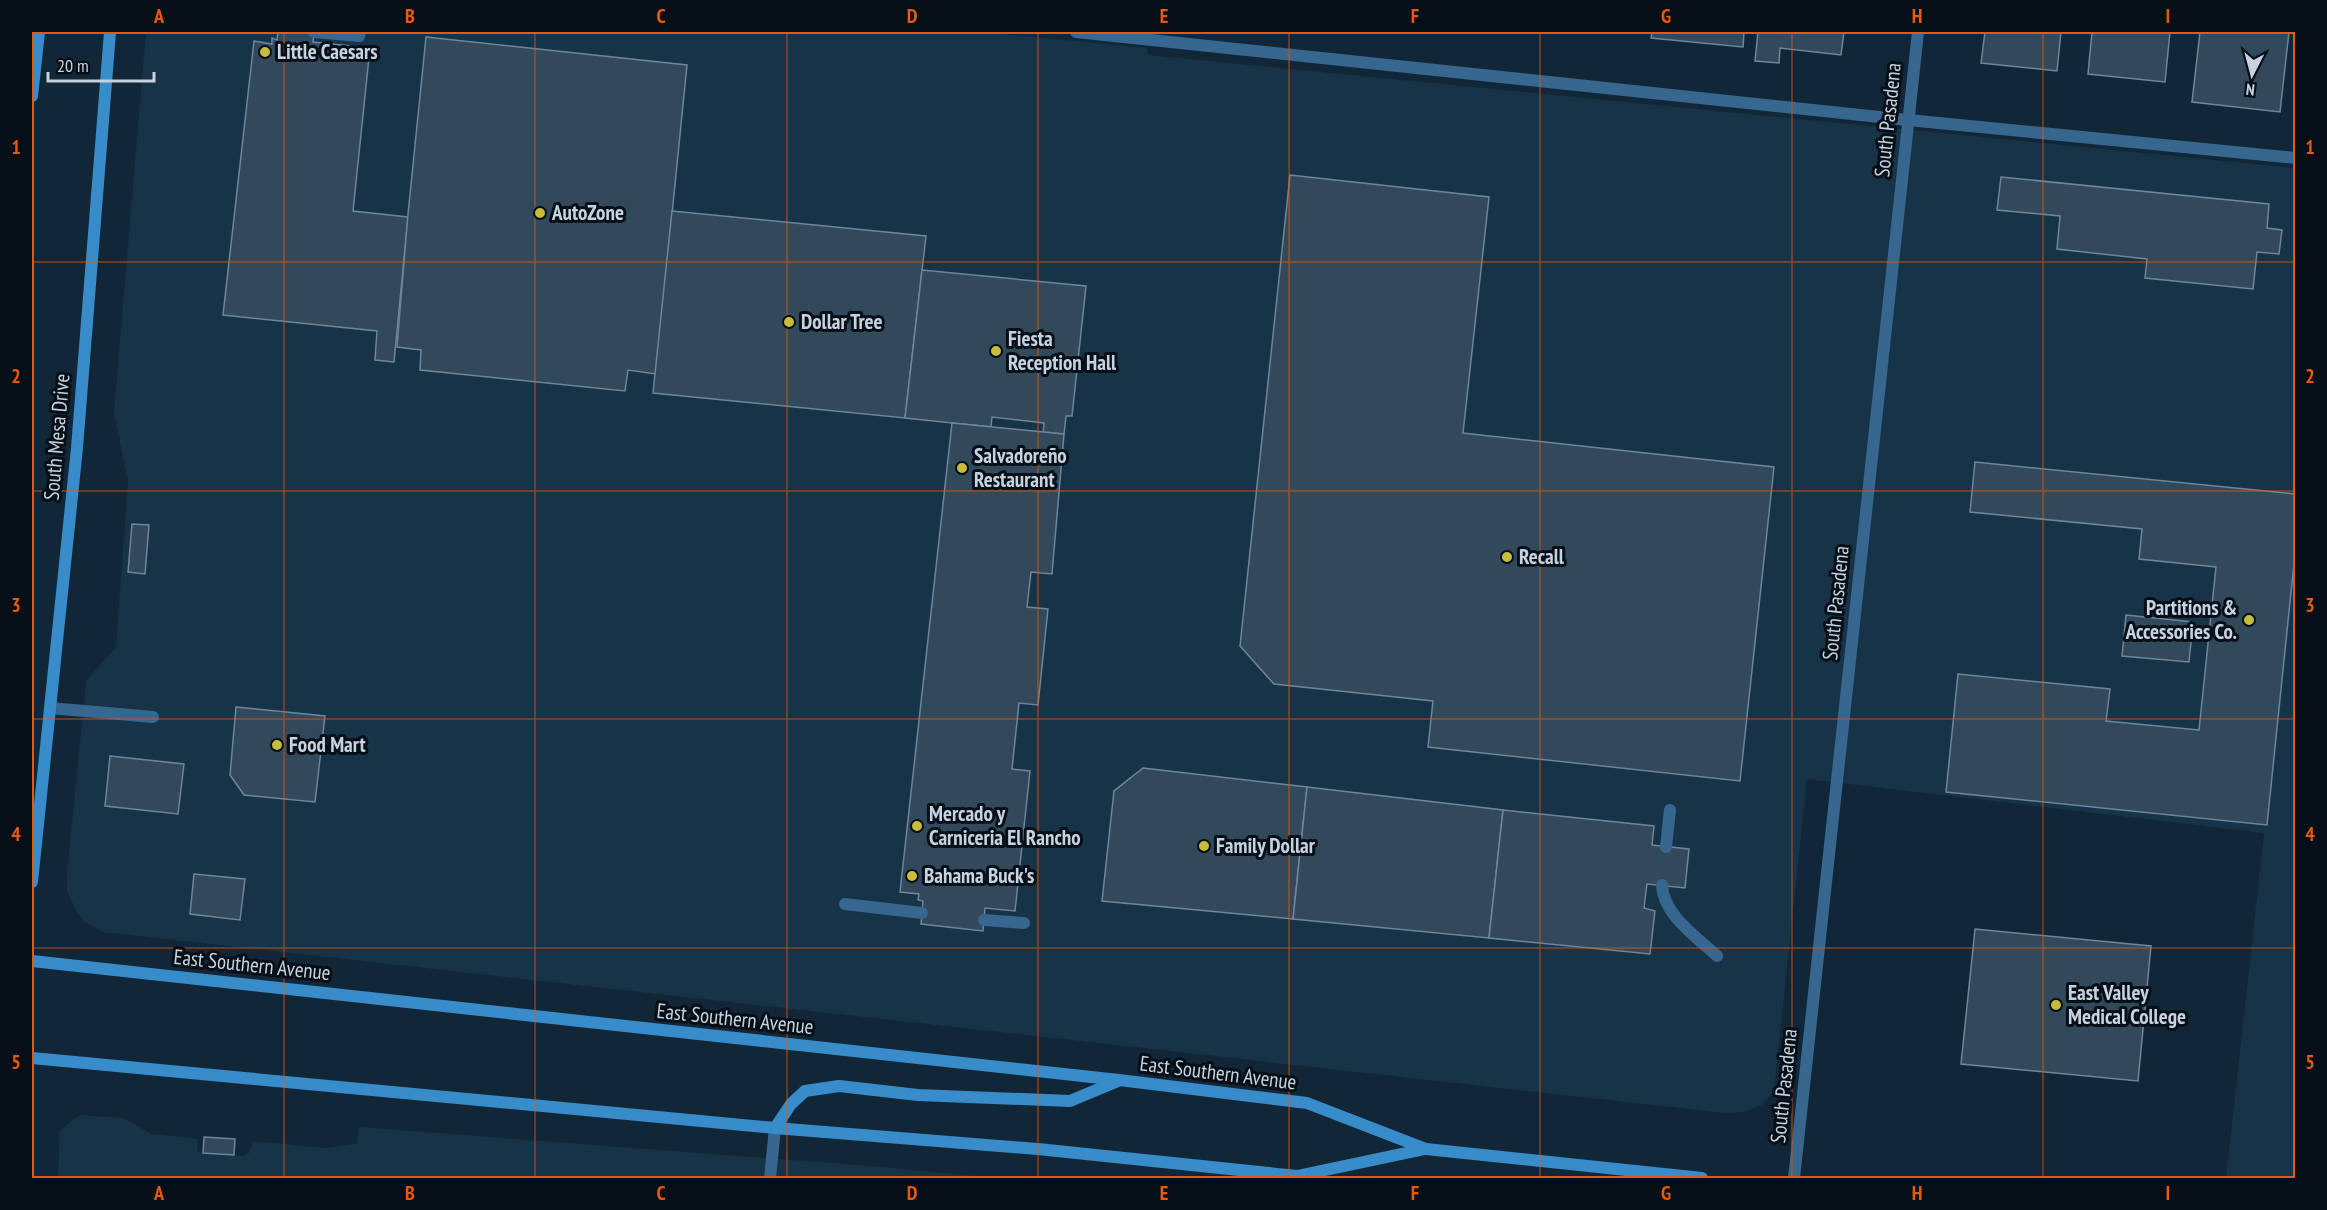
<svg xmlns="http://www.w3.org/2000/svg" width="2327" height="1210" font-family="'PT Sans Narrow',sans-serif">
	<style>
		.built { fill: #173348 }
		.building { fill: #32495c; stroke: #6e869c; stroke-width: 1.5 }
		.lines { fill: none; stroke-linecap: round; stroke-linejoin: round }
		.lane { stroke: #37678e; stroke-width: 12 }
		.street { stroke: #37678e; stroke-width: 12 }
		.secondary { stroke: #398cca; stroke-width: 12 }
		.grid { fill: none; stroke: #e8590c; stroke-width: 1.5; stroke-opacity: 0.55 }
		.poi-dot { fill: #c9bb3b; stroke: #060f17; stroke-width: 2 }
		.labels { text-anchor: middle; stroke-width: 6; stroke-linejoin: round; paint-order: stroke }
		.poi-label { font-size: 21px; font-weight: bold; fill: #c6d3df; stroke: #060f17; text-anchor: start }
		.street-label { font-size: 21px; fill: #c6d3df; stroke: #060f17 }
		.neatline { fill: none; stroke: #e8590c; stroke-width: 2 }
		.grid-label { font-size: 20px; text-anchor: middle; font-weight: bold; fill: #e8590c }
	</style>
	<rect width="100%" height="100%" fill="#112738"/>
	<g class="built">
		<polygon points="146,32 982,32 1147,48 1148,55 2295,168 2295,1178 2226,1178 2264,833 1807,779 1774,1090 1763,1104 1745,1112 1726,1113 103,932 84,922 75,908 67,891 67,875 86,681 116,647 128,482 114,412"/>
		<polygon points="80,1115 123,1118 152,1134 198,1139 197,1152 243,1156 249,1153 253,1141 324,1148 357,1144 359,1127 869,1166 997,1178 58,1178 60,1130"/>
	</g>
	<g class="building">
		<polygon points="278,32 314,32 313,42 370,48 353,211 408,217 394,362 375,360 377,331 223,315 254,41 272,44 272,38 277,40"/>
		<polygon points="1652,32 1744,32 1743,47 1651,38"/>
		<polygon points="1758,32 1844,32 1841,55 1780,48 1779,63 1755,61"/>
		<polygon points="1985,32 2061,32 2057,71 1981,63"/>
		<polygon points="2092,32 2170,32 2165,82 2088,74"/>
		<polygon points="2200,32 2289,32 2280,112 2192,102"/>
		<polygon points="426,37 687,65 656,374 628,370 625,391 420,370 421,350 397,347 408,214"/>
		<polygon points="1290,175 1489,197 1463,433 1774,467 1740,781 1428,747 1433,701 1274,684 1240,646"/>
		<polygon points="2001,177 2269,204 2267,228 2282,230 2279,254 2257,252 2253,289 2145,278 2147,259 2057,249 2060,216 1997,210"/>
		<polygon points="672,211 926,236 905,418 653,393"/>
		<polygon points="922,270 1086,286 1072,416 1066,416 1064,434 1043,433 1044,423 992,417 991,427 905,418"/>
		<polygon points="952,423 1064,434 1052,574 1031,572 1027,607 1048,609 1038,705 1019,703 1012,769 1030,771 1015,911 985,908 983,931 921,924 923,901 918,900 919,894 900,892"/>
		<polygon points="1975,462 2296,494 2296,544 2267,825 1946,792 1958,674 2110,689 2106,721 2199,730 2216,567 2139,559 2142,529 1970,512"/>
		<polygon points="132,524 149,525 145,574 128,572"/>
		<polygon points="2126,615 2193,622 2189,662 2122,656"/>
		<polygon points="236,707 325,716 315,802 244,795 230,775"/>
		<polygon points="110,756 184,764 178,814 105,806"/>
		<polygon points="1143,768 1307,787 1293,919 1102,901 1114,791"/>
		<polygon points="1307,787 1503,810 1489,938 1293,919"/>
		<polygon points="1503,810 1654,826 1652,845 1689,849 1685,888 1647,884 1644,908 1655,911 1650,954 1489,938"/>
		<polygon points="194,874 245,879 240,920 190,914"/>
		<polygon points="1975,929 2151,946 2138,1081 1961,1064"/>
		<polygon points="204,1137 235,1139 234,1155 203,1153"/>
	</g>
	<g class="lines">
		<g class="lane">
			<polyline points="314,32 359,36 360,32"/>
			<polyline points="1076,32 1908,120 2296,158"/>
			<polyline points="50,708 153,717"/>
			<polyline points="1666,847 1670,810"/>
			<path d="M1662 885C1663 915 1697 937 1717 956"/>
			<polyline points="845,904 922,913"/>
			<polyline points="984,920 1024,923"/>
		</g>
		<g class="street">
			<polyline points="770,1178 775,1128"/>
			<polyline points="1794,1178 1918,32"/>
		</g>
		<g class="secondary">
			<polyline points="32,96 39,32"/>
			<polyline points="32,882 77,448 110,32"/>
			<polyline points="32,961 1119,1080 1307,1103 1426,1149 1702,1178"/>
			<polyline points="32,1058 775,1128 1038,1149 1297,1176 1425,1149"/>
			<polyline points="775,1128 791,1104 805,1091 839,1086 918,1095 1070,1101 1118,1081"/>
		</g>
	</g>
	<path class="grid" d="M284 32V1178M535 32V1178M787 32V1178M1038 32V1178M1289 32V1178M1540 32V1178M1792 32V1178M2043 32V1178M32 262H2296M32 491H2296M32 719H2296M32 948H2296"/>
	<g class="poi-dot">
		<circle cx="265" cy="52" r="6"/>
		<circle cx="540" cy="213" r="6"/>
		<circle cx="789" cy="322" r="6"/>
		<circle cx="996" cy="351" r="6"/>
		<circle cx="962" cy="468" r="6"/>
		<circle cx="1507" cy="557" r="6"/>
		<circle cx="2249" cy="620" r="6"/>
		<circle cx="277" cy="745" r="6"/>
		<circle cx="917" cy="826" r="6"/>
		<circle cx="1204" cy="846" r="6"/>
		<circle cx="912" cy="876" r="6"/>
		<circle cx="2056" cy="1005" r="6"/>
	</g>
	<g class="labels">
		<g class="poi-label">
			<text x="277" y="59">Little Caesars</text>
			<text x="552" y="220">AutoZone</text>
			<text x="801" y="329">Dollar Tree</text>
			<text x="1008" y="346">Fiesta<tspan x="1008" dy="24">Reception Hall</tspan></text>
			<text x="974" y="463">Salvadoreño<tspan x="974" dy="24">Restaurant</tspan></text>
			<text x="1519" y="564">Recall</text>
			<text x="2237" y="615" text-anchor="end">Partitions &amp;<tspan x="2237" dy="24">Accessories Co.</tspan></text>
			<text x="289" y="752">Food Mart</text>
			<text x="929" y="821">Mercado y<tspan x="929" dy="24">Carniceria El Rancho</tspan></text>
			<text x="1216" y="853">Family Dollar</text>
			<text x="924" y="883">Bahama Buck's</text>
			<text x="2068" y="1000">East Valley<tspan x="2068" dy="24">Medical College</tspan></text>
		</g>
		<g class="street-label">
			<text transform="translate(1888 120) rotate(-84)" y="7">South Pasadena</text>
			<text transform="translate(57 437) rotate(-85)" y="7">South Mesa Drive</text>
			<text transform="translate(1836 603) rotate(-84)" y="7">South Pasadena</text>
			<text transform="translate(252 965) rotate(6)" y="7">East Southern Avenue</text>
			<text transform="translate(735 1019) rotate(6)" y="7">East Southern Avenue</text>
			<text transform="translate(1218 1073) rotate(7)" y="7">East Southern Avenue</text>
			<text transform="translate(1784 1086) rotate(-84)" y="7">South Pasadena</text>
		</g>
	</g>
	<rect width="2327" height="1210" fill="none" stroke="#060f17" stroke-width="66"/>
	<g transform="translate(2252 75) rotate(186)" stroke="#060f17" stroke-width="4.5" paint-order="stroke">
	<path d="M0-4.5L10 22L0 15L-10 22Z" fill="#c6d3df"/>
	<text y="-9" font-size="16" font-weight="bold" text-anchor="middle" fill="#c6d3df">N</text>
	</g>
	<path d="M48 72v9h106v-9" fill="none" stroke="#c6d3df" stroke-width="3"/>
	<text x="57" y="72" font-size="18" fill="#c6d3df" stroke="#060f17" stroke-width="4.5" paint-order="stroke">20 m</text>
	<rect x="33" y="33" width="2261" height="1144" class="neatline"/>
	<g class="grid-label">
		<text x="159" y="23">A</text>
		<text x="410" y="23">B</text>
		<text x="661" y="23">C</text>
		<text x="912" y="23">D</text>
		<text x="1164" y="23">E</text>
		<text x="1415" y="23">F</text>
		<text x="1666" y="23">G</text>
		<text x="1917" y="23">H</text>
		<text x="2168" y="23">I</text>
		<text x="16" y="154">1</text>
		<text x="2310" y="154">1</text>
		<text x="16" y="383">2</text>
		<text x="2310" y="383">2</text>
		<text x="16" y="612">3</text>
		<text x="2310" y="612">3</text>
		<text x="16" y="841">4</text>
		<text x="2310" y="841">4</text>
		<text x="16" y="1069">5</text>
		<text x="2310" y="1069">5</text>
		<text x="159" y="1200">A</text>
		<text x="410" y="1200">B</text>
		<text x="661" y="1200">C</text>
		<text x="912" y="1200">D</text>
		<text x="1164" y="1200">E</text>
		<text x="1415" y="1200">F</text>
		<text x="1666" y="1200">G</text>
		<text x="1917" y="1200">H</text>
		<text x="2168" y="1200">I</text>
	</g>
</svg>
